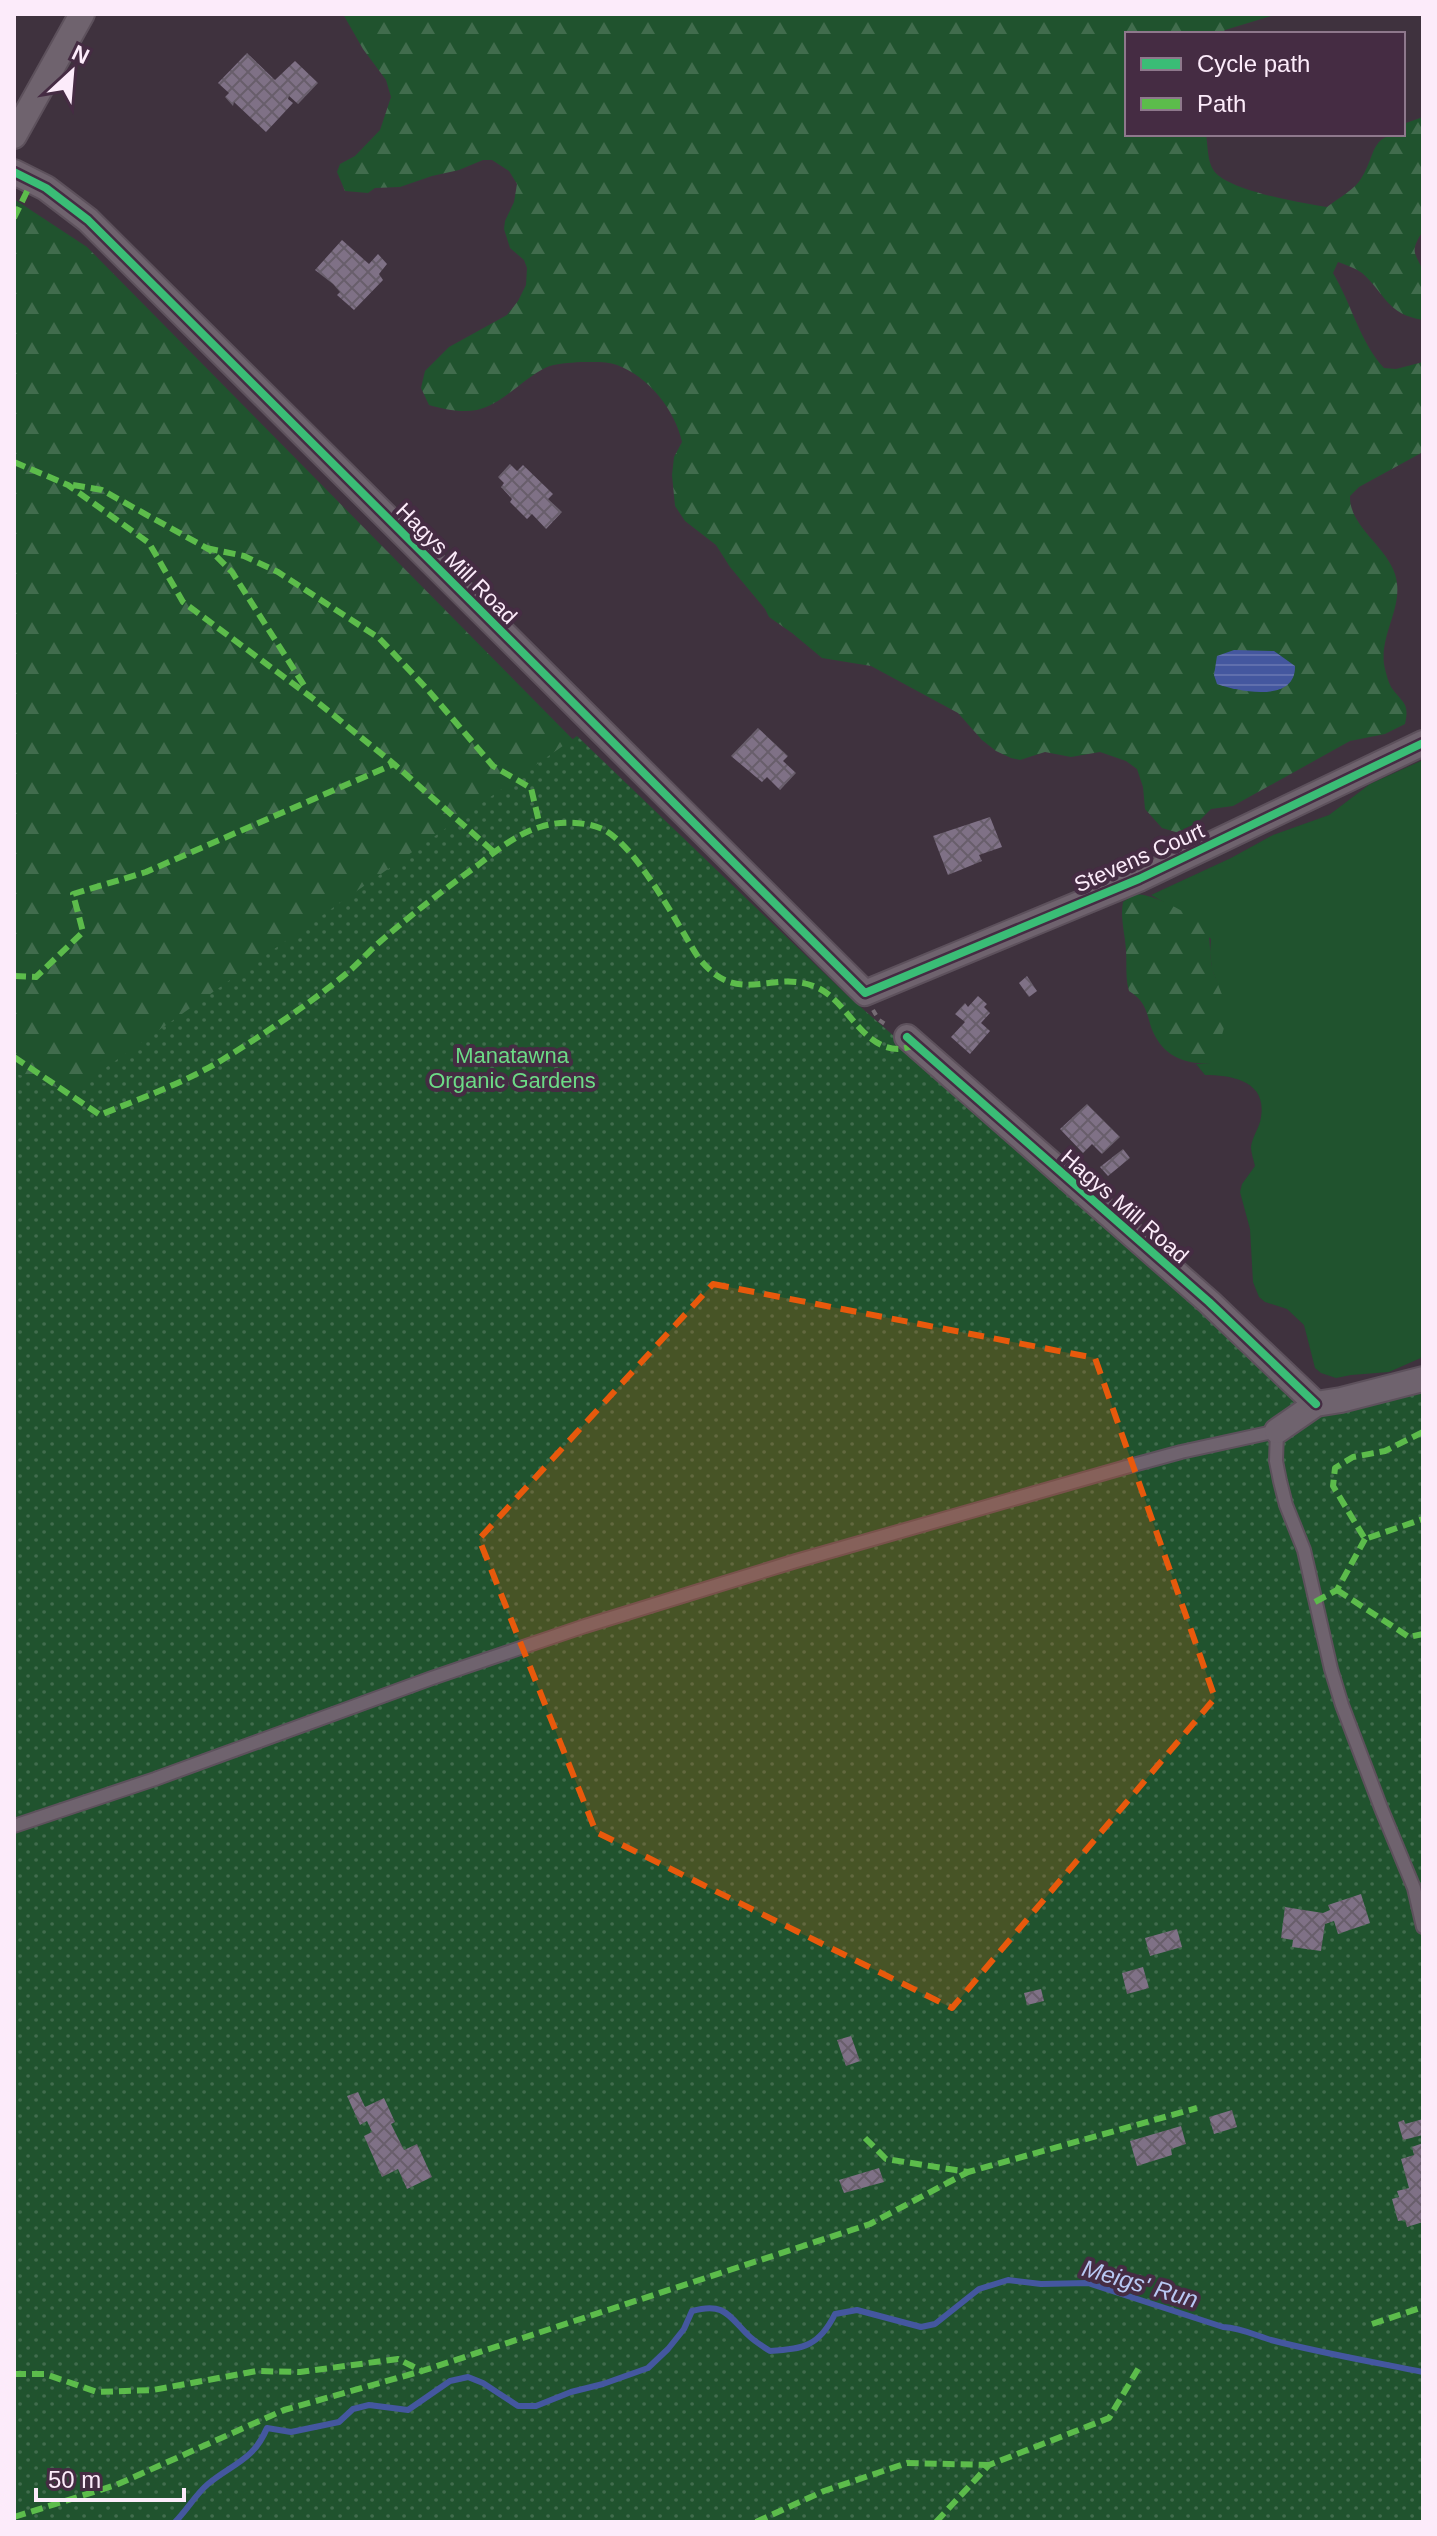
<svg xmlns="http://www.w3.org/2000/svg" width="1437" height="2536" font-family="Helvetica,sans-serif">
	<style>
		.grass { fill: #20532e }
		.forest { fill: url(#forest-firs) }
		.park { fill: url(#park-dots) }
		.water { fill: url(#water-rules) }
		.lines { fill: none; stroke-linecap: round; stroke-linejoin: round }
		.stream { stroke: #44579f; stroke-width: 6 }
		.building { fill: url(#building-cross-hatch) }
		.lane-casing { stroke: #5d515c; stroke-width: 16 }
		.street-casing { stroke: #5d515c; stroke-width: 28 }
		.path { stroke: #756c74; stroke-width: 4; stroke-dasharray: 6 6; stroke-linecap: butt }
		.lane { stroke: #6f636e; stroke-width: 12 }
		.street { stroke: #6f636e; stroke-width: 24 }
		.quiet { stroke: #5cbc4b; stroke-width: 6; stroke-dasharray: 12 6; stroke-linecap: butt }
		.cycleway-casing { stroke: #452c43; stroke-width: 13 }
		.cycleway { stroke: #3abd76; stroke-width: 8 }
		.marked { fill: #e8590c; fill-opacity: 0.2; stroke: #e8590c; stroke-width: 6; stroke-dasharray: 16 10; stroke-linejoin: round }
		.labels { text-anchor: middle; stroke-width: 8; stroke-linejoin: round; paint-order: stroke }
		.street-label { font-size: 22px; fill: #fcebfa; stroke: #452c43 }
		.park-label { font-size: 22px; fill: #6cdb86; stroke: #452c43 }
		.water-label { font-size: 24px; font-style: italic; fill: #b8c8f3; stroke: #452c43 }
	</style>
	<defs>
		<pattern id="forest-firs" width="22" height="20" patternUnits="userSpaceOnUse" patternTransform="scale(2)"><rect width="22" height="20" fill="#20532e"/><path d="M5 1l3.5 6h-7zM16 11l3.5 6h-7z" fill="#416c4d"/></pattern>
		<pattern id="park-dots" width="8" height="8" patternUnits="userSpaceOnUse" patternTransform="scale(2)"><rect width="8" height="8" fill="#20532e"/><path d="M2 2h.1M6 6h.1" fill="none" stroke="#416c4d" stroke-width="1.8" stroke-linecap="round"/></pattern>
		<pattern id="water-rules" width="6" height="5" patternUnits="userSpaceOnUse" patternTransform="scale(2)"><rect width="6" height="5" fill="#44579f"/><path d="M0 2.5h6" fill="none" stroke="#606fad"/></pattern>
		<pattern id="building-cross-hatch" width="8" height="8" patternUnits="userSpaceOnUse" patternTransform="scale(2)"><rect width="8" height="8" fill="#7f7186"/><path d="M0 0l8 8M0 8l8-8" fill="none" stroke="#685e6b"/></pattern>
	</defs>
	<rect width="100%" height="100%" fill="#3f323e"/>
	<path class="grass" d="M1423 760V1357L1389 1372 1351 1375 1336 1378 1321 1373 1315 1368 1304 1325 1287 1309 1265 1302 1259 1297 1253 1282 1250 1229 1240 1192 1242 1184 1255 1166C1254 1161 1251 1153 1251 1147 1252 1137 1260 1127 1261 1117 1267 1081 1232 1075 1205 1075L1196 1064 1210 1063 1222 998 1212 969 1210 953 1211 939 1177 910 1151 895 1231 858 1273 835 1329 815 1370 784Z"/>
	<g class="forest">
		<path d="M343 14H1278L1225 30 1221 34H1127V134H1206C1208 146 1207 161 1214 171 1229 191 1302 203 1327 207 1338 198 1355 190 1362 177 1376 155 1370 134 1403 134V124L1423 117V231C1407 255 1418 253 1423 273 1426 287 1423 306 1423 320 1386 314 1385 293 1362 273 1355 268 1346 265 1338 262L1333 273C1351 303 1360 342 1384 368L1396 369 1423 362V452L1359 487 1350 496C1349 526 1386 546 1395 574 1405 606 1380 632 1384 664 1385 670 1388 681 1391 687 1402 703 1410 702 1405 724L1385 734 1350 741 1233 806 1211 809 1195 825 1179 833 1162 828 1145 809 1143 787 1137 769 1126 761 1100 752 1071 757 1045 752 1020 760 1011 758 996 751 982 740 958 713 871 666 822 658 792 633 769 617 765 609 730 567 716 545 685 521 675 506 672 475 674 457 682 442C675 410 649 377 617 365 607 361 592 362 581 362 569 363 556 363 545 368 523 379 501 405 477 410 460 413 444 409 429 405L421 388 425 371 449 347 507 315 518 301 526 285 527 268 524 260 510 248 504 229 505 221 514 202 517 184 509 171 492 160H483L459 170 432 176 400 187 375 188 368 193 345 191 337 172 340 164 355 156 380 130 391 97 386 80 363 49Z"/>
		<polygon points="14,199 87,247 604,771 155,1077 14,1107"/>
		<path d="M1135 894C1159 895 1183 913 1206 923 1211 938 1209 951 1212 967 1215 982 1227 999 1226 1015 1225 1031 1217 1050 1210 1063 1182 1065 1161 1054 1151 1027 1146 1010 1145 1001 1129 991 1125 977 1127 964 1126 950 1125 933 1120 919 1123 902Z"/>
	</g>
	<polygon class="park" points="577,736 848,996 1045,1168 1316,1415 1423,1388 1423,2522 14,2522 14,1073 71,1092"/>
	<path class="water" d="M1234 650 1274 651 1295 666C1296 703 1240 692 1217 684L1214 675 1217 656Z"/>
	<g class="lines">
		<path class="stream" d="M175 2522C187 2510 196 2494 208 2484 232 2464 254 2460 267 2428L291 2432 339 2422 353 2409 369 2405 408 2410 450 2381 468 2377 483 2383 518 2406H536L571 2392 603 2384 648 2368 668 2349 684 2329 692 2311C724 2302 728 2315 748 2335 754 2341 762 2346 770 2351 804 2349 819 2346 835 2314L857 2310 921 2327 935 2324 979 2289 1008 2280 1041 2284 1088 2283 1223 2327C1241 2328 1255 2335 1271 2340 1321 2353 1373 2362 1423 2372"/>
	</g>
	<g class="building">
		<polygon points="247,53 275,80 295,61 318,83 298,104 289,96 288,99 293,103 266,132 234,102 233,106 225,97 229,93 218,83"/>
		<polygon points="342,240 369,264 378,254 387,264 379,274 383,280 354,310 337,295 340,292 333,284 315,270"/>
		<polygon points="510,464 517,471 523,465 553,494 548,499 562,512 546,529 532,514 527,519 510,502 512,499 501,487 504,483 498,477"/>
		<polygon points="758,728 788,756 783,761 796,773 780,790 767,777 762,782 731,756"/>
		<polygon points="990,817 1002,847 979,855 982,861 948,875 933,836"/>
		<polygon points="1027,976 1037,991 1029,997 1019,983"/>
		<polygon points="978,996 987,1004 984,1007 990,1013 981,1023 990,1031 970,1054 951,1037 965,1022 955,1014 965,1003 968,1007"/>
		<polygon points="1087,1104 1120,1137 1102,1154 1092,1144 1083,1153 1060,1129"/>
		<polygon points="1123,1149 1130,1158 1108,1176 1100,1167"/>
		<polygon points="1361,1894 1370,1923 1338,1934 1334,1921 1325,1924 1321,1951 1292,1947 1293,1940 1281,1938 1285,1907 1323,1913 1330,1910 1328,1905"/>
		<polygon points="1177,1929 1182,1947 1150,1956 1145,1938"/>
		<polygon points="1143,1967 1149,1988 1127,1994 1122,1973"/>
		<polygon points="1041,1989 1044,2001 1027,2005 1024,1993"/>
		<polygon points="851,2036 860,2061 846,2066 837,2040"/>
		<polygon points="358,2092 365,2107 384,2098 395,2122 391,2124 404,2150 417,2144 432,2177 407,2189 398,2169 382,2177 364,2136 372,2132 367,2121 360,2125 347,2096"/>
		<polygon points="1232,2110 1237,2127 1214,2134 1209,2117"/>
		<polygon points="1423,2119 1423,2135 1403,2140 1398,2122 1404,2120 1405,2124"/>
		<polygon points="1181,2126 1186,2144 1171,2149 1172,2155 1137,2166 1130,2141"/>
		<polygon points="1423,2143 1423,2222 1407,2227 1405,2220 1398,2221 1392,2199 1399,2197 1397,2191 1409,2188 1401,2159 1414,2155 1412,2147"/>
		<polygon points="879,2168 884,2182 844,2193 839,2180"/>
	</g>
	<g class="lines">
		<defs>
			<polyline id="lane" points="14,1826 155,1779 432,1678 585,1626 796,1561 1126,1467 1181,1452 1277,1431 1276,1461 1280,1481 1286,1505 1304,1550 1331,1669 1342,1705 1381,1808 1414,1888 1423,1927"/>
			<g id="street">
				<polyline points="14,136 82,14"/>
				<polyline points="14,172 46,188 88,220 865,993 1139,879 1423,743"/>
				<polyline points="907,1037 1209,1302 1316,1404"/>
				<polyline points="1277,1431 1316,1404 1341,1400 1423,1379"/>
			</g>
		</defs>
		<use href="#lane" class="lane-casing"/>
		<use href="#street" class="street-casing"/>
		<polyline class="path" points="873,1010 879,1020 888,1026"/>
		<use href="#lane" class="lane"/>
		<use href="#street" class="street"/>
		<g class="quiet">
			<polyline points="14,218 32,181"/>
			<polyline points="14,462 68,485 149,543 183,602 311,697 394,764 494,852"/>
			<polyline points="73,485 102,490 210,550 232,572 307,690"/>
			<polyline points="206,548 244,556 278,572 379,638 428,690 493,766 531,788 540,826"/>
			<polyline points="14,976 36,977 83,932 73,894 146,872 394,764"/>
			<path d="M14 1057 100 1115C141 1098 184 1083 222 1060 264 1034 308 1005 347 973 359 963 370 950 382 940 413 913 445 889 478 865 497 850 517 834 540 827 558 821 582 821 600 828 635 842 677 924 698 957 738 1009 771 968 816 987 847 1000 861 1048 898 1049 904 1049 911 1046 916 1045"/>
			<polyline points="1423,1432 1385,1451 1353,1457 1335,1468 1333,1486 1365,1539 1423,1519"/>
			<polyline points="1337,1590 1409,1637 1423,1634"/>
			<polyline points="1315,1602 1337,1590 1365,1539"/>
			<polyline points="865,2138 886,2159 968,2172 1197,2108"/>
			<polyline points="1372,2324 1423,2307"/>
			<polyline points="14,2374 45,2374 97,2392 153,2390 257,2371 300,2372 398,2359 422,2371 870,2224 968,2172"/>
			<polyline points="14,2517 116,2485 284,2410 422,2371"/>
			<polyline points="756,2522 824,2491 907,2463 989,2465"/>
			<polyline points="936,2522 989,2465 1109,2418 1141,2364"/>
		</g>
		<defs>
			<g id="cycleway">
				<polyline points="14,172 46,188 88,220 865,993 1139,879 1423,743"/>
				<polyline points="907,1037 1209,1302 1316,1404"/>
			</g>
		</defs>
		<use href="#cycleway" class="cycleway-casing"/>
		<use href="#cycleway" class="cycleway"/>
	</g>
	<path class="marked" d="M713 1284 1095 1358 1215 1698 952 2008 596 1832 479 1539Z"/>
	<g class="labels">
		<g class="street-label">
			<text transform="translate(457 563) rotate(45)" y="8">Hagys Mill Road</text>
			<text transform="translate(1139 857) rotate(-24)" y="8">Stevens Court</text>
			<text transform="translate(1125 1206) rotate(41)" y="8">Hagys Mill Road</text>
		</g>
		<g class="park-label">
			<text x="512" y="1063">Manatawna<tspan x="512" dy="25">Organic Gardens</tspan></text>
		</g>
		<g class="water-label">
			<text transform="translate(1140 2284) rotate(16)" y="8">Meigs' Run</text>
		</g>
	</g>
	<rect width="1437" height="2536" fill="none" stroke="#fcebfa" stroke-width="32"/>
	<rect x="1125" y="32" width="280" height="104" fill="#452c43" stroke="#8e788c" stroke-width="2"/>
	<rect x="1141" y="58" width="40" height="12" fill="#3abd76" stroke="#8e788c" stroke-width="2"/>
	<text x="1197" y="72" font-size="24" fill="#fcebfa">Cycle path</text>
	<rect x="1141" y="98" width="40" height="12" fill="#5cbc4b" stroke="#8e788c" stroke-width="2"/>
	<text x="1197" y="112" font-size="24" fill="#fcebfa">Path</text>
	<g transform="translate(72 72) rotate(26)" stroke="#452c43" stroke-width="6" paint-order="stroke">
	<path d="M0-6L14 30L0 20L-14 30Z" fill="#fcebfa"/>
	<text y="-12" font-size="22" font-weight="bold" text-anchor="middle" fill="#fcebfa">N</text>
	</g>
	<path d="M36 2488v12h148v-12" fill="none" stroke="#fcebfa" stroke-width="4"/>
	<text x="48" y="2488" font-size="24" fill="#fcebfa" stroke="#452c43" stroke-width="6" paint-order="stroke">50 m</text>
</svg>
